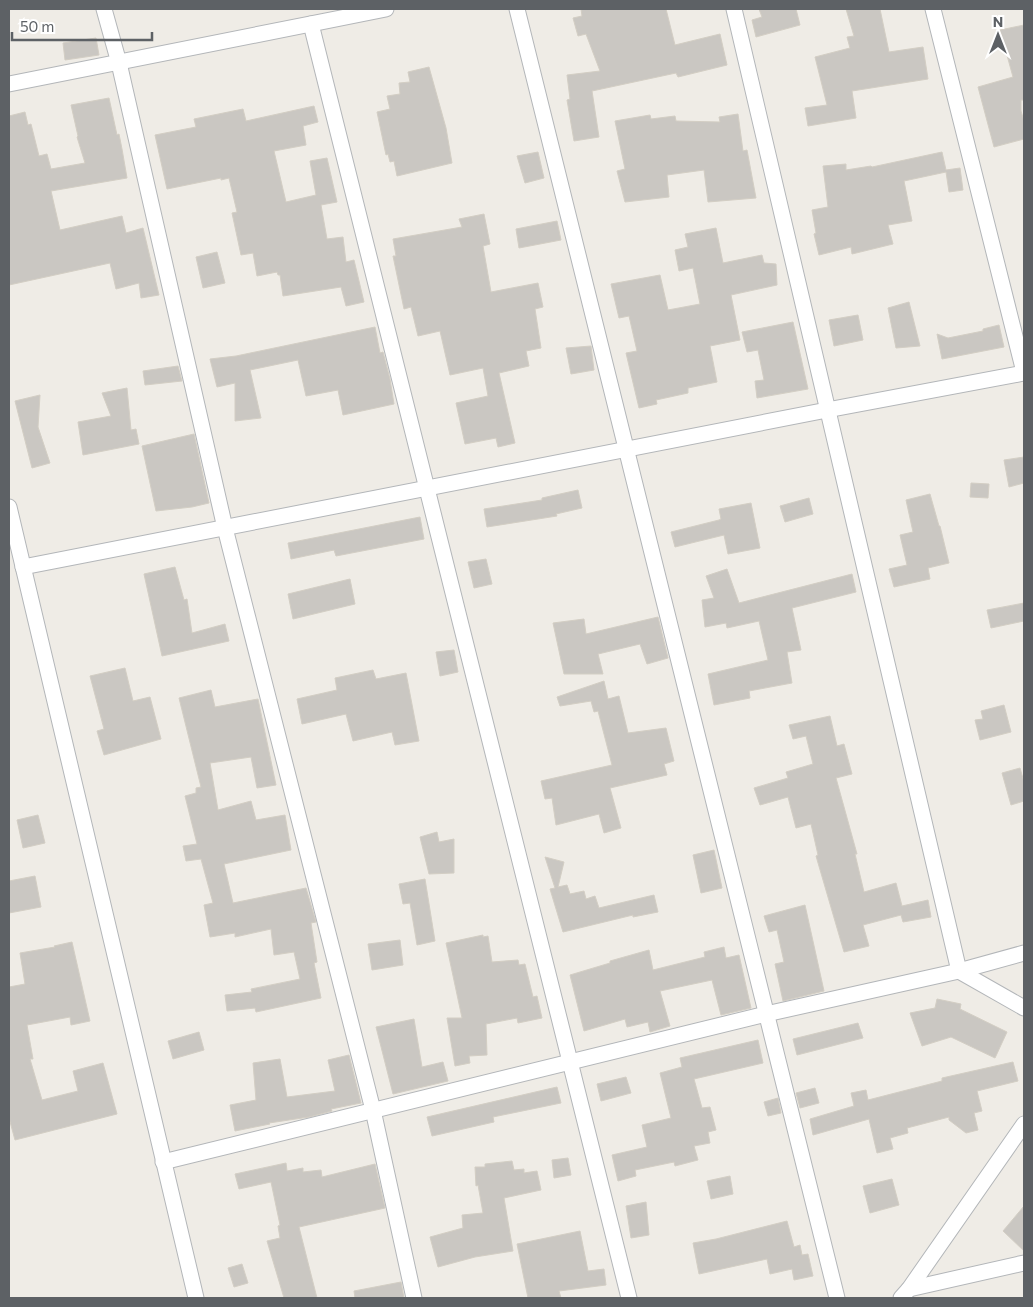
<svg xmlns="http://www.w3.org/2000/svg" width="1033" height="1307" font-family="Commissioner,sans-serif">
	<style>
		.building { fill: #cac7c2; stroke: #d3cec4 }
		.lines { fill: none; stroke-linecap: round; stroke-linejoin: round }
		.street-casing { stroke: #b3b6b9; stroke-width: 17 }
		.street { stroke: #fff; stroke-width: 15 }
	</style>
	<rect width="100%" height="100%" fill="#efece6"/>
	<g class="building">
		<polygon points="581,9 666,9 675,45 720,34 727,65 678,77 676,73 592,91 599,137 574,141 567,100 570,99 567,75 600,71 586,34 578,36 573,18 582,16"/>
		<polygon points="759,9 796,9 800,25 756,37 752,20 762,17"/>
		<polygon points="846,9 880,9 889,52 923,47 928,79 852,91 856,118 808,126 805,108 827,105 815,57 850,48 847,37 854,36"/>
		<polygon points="1024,25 1024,100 1021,100 1021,111 1024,121 1024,139 994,147 978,87 1013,77 1000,30"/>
		<polygon points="96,38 99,55 65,60 63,43"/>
		<polygon points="429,67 446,128 452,163 397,176 394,161 390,162 388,154 386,155 377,112 390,109 387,96 400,94 399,83 410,82 408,72"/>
		<polygon points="109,98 117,135 119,134 122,149 127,178 51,191 60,230 122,216 126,233 143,228 159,295 141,298 139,283 116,289 110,263 9,285 9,116 25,112 28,125 31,124 39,156 47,154 51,169 85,163 77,137 78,136 71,105"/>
		<polygon points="314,106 318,122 303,126 306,145 274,151 286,202 316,195 310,161 327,158 337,202 321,205 327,239 343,237 346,262 354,260 364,302 346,306 341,287 283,296 280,275 278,275 277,272 257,276 253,253 241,255 232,213 237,212 229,178 221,180 221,178 167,189 155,135 196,127 194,119 243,109 246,121"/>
		<polygon points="738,114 743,151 747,150 756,198 708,202 704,170 667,175 669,197 625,202 617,171 625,169 615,121 650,115 651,119 675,116 676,121 720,122 719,117"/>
		<polygon points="538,152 544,178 525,183 517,156"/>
		<polygon points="942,152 946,170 960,168 963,190 949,192 946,172 904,181 912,221 888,225 893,244 852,254 851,247 819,255 814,234 816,233 812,210 828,207 823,166 846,164 846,170 871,166 872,167"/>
		<polygon points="484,214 490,244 483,246 491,292 538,283 543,307 535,309 541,348 526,351 529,366 499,373 515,443 498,447 496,438 465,444 456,403 488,396 483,368 450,375 440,331 418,336 411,307 404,309 393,256 396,256 393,239 462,227 459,219"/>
		<polygon points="557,221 561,240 519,248 516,229"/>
		<polygon points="716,228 723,263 762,255 764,263 776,264 777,285 731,295 740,340 710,346 717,382 688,388 688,393 656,400 657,404 639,408 626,353 637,351 629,316 619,318 611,284 660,275 668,310 700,304 693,268 679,271 675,250 688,247 685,234"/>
		<polygon points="217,252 225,283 203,288 196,257"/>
		<polygon points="909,302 920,346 896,348 888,308"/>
		<polygon points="858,315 863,340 834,346 829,320"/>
		<polygon points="793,322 808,389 757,398 755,381 764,380 758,350 747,352 742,332"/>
		<polygon points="999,325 1004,347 942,359 937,334 948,338 983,331 983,329"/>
		<polygon points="375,327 380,353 383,352 390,379 394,404 343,415 338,390 306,396 298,360 250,370 261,418 235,421 235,383 217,387 210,359 236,356"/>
		<polygon points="591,346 594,370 571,374 566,348"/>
		<polygon points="178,366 182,381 145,385 143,371"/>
		<polygon points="127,388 131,430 136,429 139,444 83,455 78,422 111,416 102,393"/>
		<polygon points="40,395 38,427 50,463 32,468 15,401"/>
		<polygon points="194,434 209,503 192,507 156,511 142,446"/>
		<polygon points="1024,457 1024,483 1009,487 1004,460"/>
		<polygon points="971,483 989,484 988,498 970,497"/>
		<polygon points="578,490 582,508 556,514 557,516 487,527 484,509 542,500 542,498"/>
		<polygon points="930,494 939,526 940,526 949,563 928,568 930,579 894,587 889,569 907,565 900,535 913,532 906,500"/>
		<polygon points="809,498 813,514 785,522 780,506"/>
		<polygon points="751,503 760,548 728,554 724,535 675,547 671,532 719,520 721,519 719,509"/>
		<polygon points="420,517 424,539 336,556 334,550 291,559 288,543"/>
		<polygon points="486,559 492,584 474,588 468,562"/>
		<polygon points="175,567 184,600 187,599 192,633 225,624 229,641 162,656 144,574"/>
		<polygon points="727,569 739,603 852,574 856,592 792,608 801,650 787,652 792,683 749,691 750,698 714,705 708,674 768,660 759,621 727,628 726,623 705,627 702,600 714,598 706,576"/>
		<polygon points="350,579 355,604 293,619 288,594"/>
		<polygon points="1024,603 1024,621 991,628 987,610"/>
		<polygon points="658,617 668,658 647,664 640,644 598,654 603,674 564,674 553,623 584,619 586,634"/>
		<polygon points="454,650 458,672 440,676 436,652"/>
		<polygon points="125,668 133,701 150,697 161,739 104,755 97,731 104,729 90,676"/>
		<polygon points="373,670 376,679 406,673 419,741 395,745 392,732 353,741 346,714 302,724 297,699 337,690 335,678"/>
		<polygon points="604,681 608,699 619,696 628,733 666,728 674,761 664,764 667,775 610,788 621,828 604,833 599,814 556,825 552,798 545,799 541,781 612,765 598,711 594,712 591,701 560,706 557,697"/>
		<polygon points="211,690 215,707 258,699 276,785 257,788 251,757 210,763 218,810 251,801 256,820 285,815 291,850 224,864 233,903 306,888 316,922 311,923 317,962 314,963 321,998 256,1012 255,1008 227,1011 225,995 252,992 251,989 300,979 294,952 274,955 271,929 235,937 235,933 210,937 204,905 213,903 201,859 186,861 183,846 197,844 185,796 196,793 196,788 201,787 179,698"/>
		<polygon points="1004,705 1011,732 980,740 975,720 983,719 981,711"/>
		<polygon points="830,716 837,746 844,744 852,774 836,778 857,854 855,854 864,892 896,883 902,906 928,900 931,917 903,922 901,915 863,925 869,946 844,952 816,856 818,855 811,824 796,828 788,797 760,805 754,788 788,778 786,772 813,764 806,736 793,739 789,725"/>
		<polygon points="1020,768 1024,782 1024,801 1011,805 1002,773"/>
		<polygon points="38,815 45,843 23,848 17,820"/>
		<polygon points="437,832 439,842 454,839 454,873 429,874 420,837"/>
		<polygon points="714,850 722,888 701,893 693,855"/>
		<polygon points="545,857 564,862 558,887 567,885 570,894 584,891 586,899 595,896 599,908 654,895 658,912 633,917 633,915 563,932 550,889 555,888"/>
		<polygon points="35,876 41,907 9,913 9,881"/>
		<polygon points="425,879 435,941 417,945 410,903 403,904 399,884"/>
		<polygon points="805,905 824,991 783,1001 775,964 784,962 777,930 769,932 764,916"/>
		<polygon points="483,935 483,937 488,936 492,962 518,960 519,965 525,964 533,997 537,996 542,1018 518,1023 517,1018 486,1024 487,1055 469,1056 470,1063 455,1066 447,1018 462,1018 446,943"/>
		<polygon points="400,940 403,965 372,970 368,944"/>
		<polygon points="72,942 90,1021 71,1025 70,1017 27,1025 33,1059 30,1059 42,1100 78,1091 73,1071 103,1063 117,1114 15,1140 9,1118 9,987 25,984 20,953 55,947 54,946"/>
		<polygon points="724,947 726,958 739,955 751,1008 721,1015 712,980 660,991 670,1026 650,1032 648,1022 627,1027 625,1019 584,1031 570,975 610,963 610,961 649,950 653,970 705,957 704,952"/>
		<polygon points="937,999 961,1004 960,1009 1007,1032 995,1058 951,1037 922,1046 910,1013 935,1008"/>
		<polygon points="414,1019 422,1067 443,1062 448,1081 393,1094 376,1027"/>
		<polygon points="858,1023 863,1038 797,1055 793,1039"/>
		<polygon points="199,1032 204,1050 173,1059 168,1041"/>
		<polygon points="758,1040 763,1063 694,1079 702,1108 710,1107 716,1130 708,1132 710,1143 694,1146 698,1160 675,1166 674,1162 635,1170 636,1176 618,1181 612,1155 647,1147 642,1125 671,1118 660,1073 682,1067 680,1058"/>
		<polygon points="349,1055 361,1103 331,1109 332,1111 309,1117 269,1123 270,1124 235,1131 230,1105 256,1100 253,1063 280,1059 287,1097 335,1091 328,1060"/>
		<polygon points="1013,1062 1018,1081 977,1091 982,1111 974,1113 978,1130 966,1133 949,1120 949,1117 907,1128 908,1133 890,1138 893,1149 877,1153 869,1119 813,1135 810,1119 854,1106 851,1093 866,1090 868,1100 942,1081 942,1078"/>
		<polygon points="626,1077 631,1093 601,1101 597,1084"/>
		<polygon points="557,1087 561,1103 493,1117 494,1122 432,1136 427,1117"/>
		<polygon points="815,1088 819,1103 800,1108 796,1093"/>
		<polygon points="778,1098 781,1113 768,1116 764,1102"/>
		<polygon points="568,1158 571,1175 554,1178 552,1160"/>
		<polygon points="512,1161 514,1170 524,1169 524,1173 537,1171 541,1190 504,1198 513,1251 475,1257 438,1267 430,1237 463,1228 462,1215 483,1213 478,1185 476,1186 475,1167 485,1167 485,1164"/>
		<polygon points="286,1163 287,1171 303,1168 303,1172 321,1170 322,1177 375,1164 385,1208 299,1227 317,1298 284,1298 267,1241 280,1238 278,1226 280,1225 271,1182 239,1189 235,1174"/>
		<polygon points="730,1176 733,1194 711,1199 707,1181"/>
		<polygon points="892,1179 899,1205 870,1213 863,1186"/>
		<polygon points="646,1202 649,1235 631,1238 626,1206"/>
		<polygon points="1024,1206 1024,1251 1003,1231"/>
		<polygon points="787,1221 794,1247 800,1245 802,1255 808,1254 813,1276 794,1280 792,1269 770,1274 767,1259 699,1274 693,1243 716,1239"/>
		<polygon points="580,1231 588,1271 604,1269 606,1285 559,1291 561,1298 528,1298 517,1244"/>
		<polygon points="242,1264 248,1283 234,1287 228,1268"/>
		<polygon points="401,1282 404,1298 355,1298 354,1291"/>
	</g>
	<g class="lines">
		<defs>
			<g id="street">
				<polyline points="104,9 119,63 225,528 373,1110 414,1298"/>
				<polyline points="517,9 837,1298"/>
				<polyline points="734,9 959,971 1024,1008"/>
				<polyline points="933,9 1024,372"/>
				<polyline points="311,24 629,1298"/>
				<polyline points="9,84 386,9"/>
				<polyline points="9,507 196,1298"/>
				<polyline points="23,567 827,410 1024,373"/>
				<polyline points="163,1162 766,1014 959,971 1024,953"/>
				<polyline points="909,1289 1024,1263"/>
				<polyline points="901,1298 909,1289 1024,1124"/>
			</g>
		</defs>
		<use href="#street" class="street-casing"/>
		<use href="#street" class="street"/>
	</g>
	<rect width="1033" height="1307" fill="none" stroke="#5d6165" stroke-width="20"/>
	<g transform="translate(998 35)" stroke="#ffffff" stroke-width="4" paint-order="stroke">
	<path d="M0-4L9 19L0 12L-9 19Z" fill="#5d6165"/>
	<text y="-8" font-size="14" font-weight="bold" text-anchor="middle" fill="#5d6165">N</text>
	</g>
	<path d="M12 32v8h140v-8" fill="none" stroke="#5d6165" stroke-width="2.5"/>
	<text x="20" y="32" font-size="15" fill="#5d6165" stroke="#ffffff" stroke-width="4" paint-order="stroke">50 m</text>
</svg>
